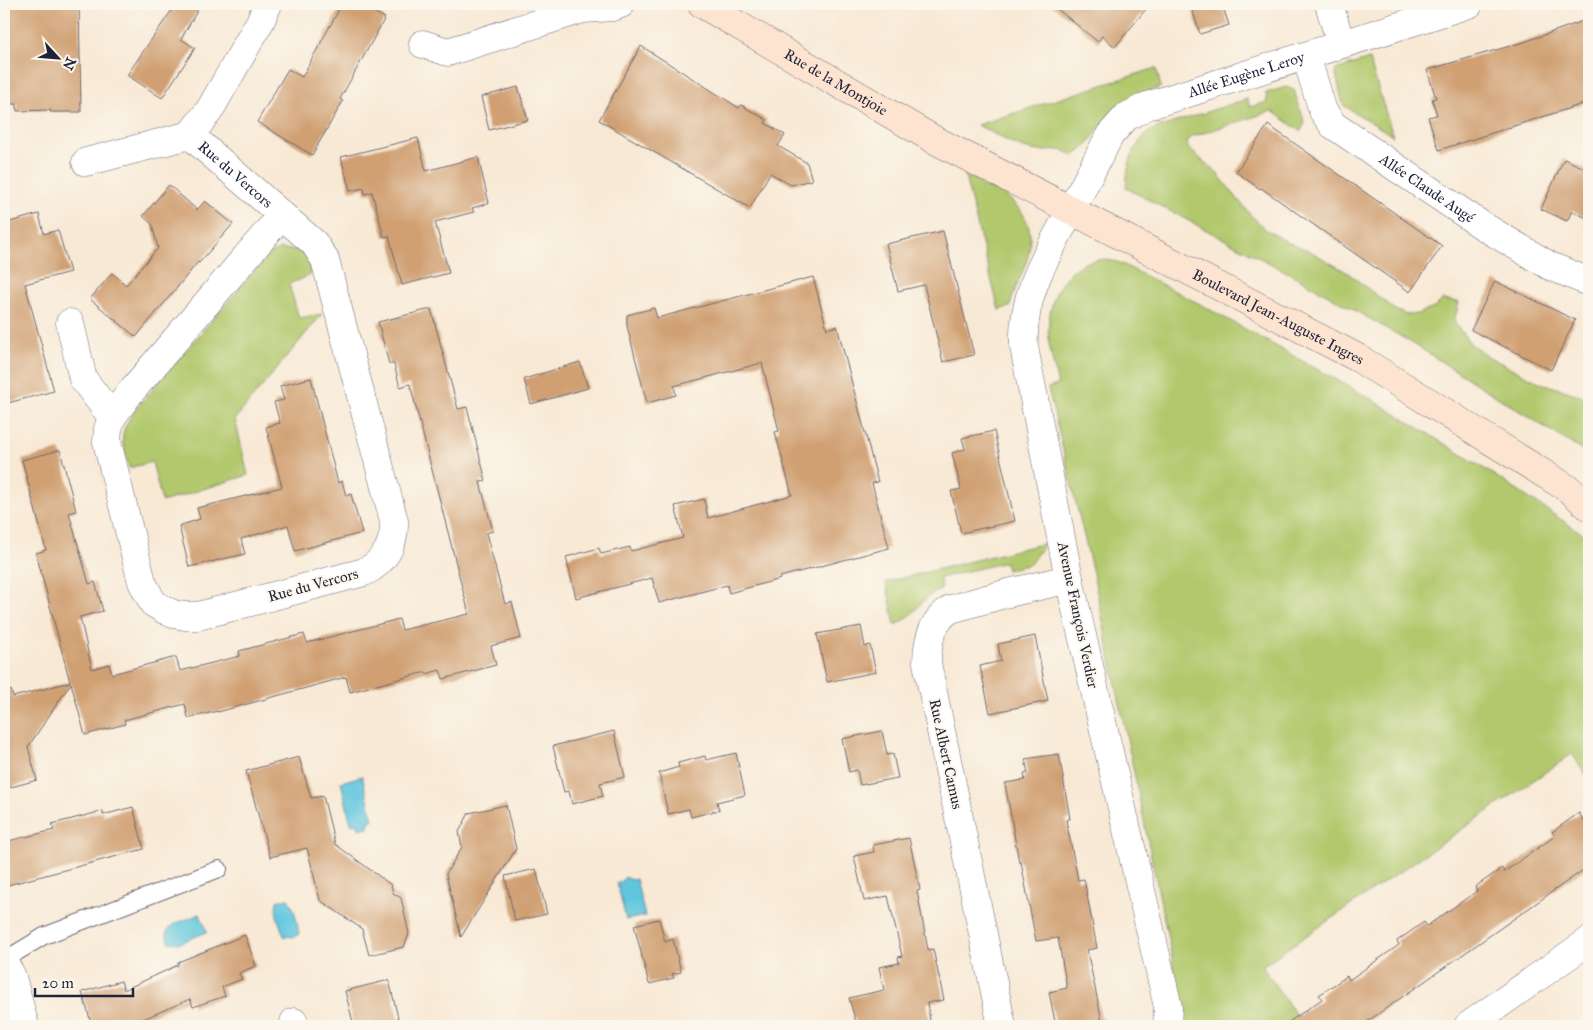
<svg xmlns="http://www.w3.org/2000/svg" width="1593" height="1030" font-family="'IM FELL Great Primer',serif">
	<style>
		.green { fill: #b1c86c; stroke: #6a7554 }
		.water { fill: #60c6de; stroke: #41748c }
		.building { fill: #d0a073 }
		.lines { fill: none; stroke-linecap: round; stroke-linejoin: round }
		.service-casing { stroke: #6d6871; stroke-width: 18 }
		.minor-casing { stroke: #6d6871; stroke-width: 29 }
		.secondary-casing { stroke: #6d6871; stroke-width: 29 }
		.service { stroke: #fff; stroke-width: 16 }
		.minor { stroke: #fff; stroke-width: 28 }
		.secondary { stroke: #fde4d1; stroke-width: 28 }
		.labels { text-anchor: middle; stroke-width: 4; stroke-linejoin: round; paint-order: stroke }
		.street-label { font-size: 15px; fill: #22223b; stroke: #fbf7ec }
	</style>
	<rect width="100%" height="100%" fill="#fbf7ec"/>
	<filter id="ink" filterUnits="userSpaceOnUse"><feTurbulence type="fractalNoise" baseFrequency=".02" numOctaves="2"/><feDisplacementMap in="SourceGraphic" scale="10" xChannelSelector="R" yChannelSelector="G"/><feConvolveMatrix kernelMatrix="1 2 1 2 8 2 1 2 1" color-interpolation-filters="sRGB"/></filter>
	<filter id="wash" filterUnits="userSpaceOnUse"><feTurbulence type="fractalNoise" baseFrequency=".0096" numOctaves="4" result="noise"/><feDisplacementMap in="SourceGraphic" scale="20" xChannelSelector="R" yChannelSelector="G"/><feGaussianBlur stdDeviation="1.12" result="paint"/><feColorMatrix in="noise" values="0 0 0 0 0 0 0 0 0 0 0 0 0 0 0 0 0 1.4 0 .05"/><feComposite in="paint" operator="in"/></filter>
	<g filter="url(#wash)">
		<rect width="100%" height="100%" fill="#f8e9d5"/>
		<g class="green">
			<polygon points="1369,59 1393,136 1343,105 1335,70"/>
			<path d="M1156 68 1161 87C1138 95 1118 104 1102 125 1092 137 1087 149 1073 156 1061 146 1053 152 1039 151 1018 150 996 134 977 125Z"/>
			<path d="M1286 87 1294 90 1305 124 1300 131 1272 111 1191 137 1187 142 1188 148 1216 172 1249 213 1265 229 1287 242 1310 251 1348 273 1395 310 1407 315 1417 314 1434 308 1442 300 1459 302 1454 322 1470 343 1487 356 1541 383 1589 398V455L1412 343 1300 279 1126 188C1127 164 1132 143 1154 129L1247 99 1250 107 1267 102 1266 93Z"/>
			<path d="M964 173C1001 192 1042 208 1027 260 1022 276 1013 291 1010 307L999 310Z"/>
			<path d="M280 249 298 250 310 260V275L289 284 299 318 322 314 235 419 248 475 162 502 152 462 129 468C121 437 118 435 136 409L268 255Z"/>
			<path d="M1105 259 1120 263 1198 303 1373 400 1474 462 1589 538V779L1572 754 1262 966 1298 1018 1295 1026H1184V1016L1093 573 1048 388 1058 385C1055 371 1051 357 1049 343 1046 316 1054 281 1079 266 1087 261 1096 260 1105 259Z"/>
			<path d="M1045 543 1030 564 1007 570 1005 562 940 578 942 589C920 597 916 617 895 625L886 582Z"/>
		</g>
		<g class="water">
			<polygon points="362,776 373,819 369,822 368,827 359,829 357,823 351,824 341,782"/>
			<polygon points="625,877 631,880 636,879 645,916 626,920 617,883 621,882"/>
			<path d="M287 898C295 906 297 923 299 934L294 937 284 936C280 924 274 914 277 901Z"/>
			<polygon points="200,914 207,932 180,943 169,942 166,933 172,925"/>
		</g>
		<g id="blocks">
			<g class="building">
				<polygon points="4,4 79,4 81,112 50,112 51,110 17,111 17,104 8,104"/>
				<polygon points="176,4 201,4 181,39 195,48 162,98 127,75"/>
				<polygon points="342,4 359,4 385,18 340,99 343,101 312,155 257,122 288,69 302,77"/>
				<polygon points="1051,4 1150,4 1115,47 1102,36 1098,42"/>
				<polygon points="1208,4 1222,4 1229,25 1200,34 1192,9"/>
				<polygon points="1589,19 1589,102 1439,150 1428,117 1437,115 1432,99 1436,98 1427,70 1524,42"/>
				<polygon points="641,46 739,108 741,105 767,120 765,123 785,135 778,146 807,163 812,180 791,185 770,173 750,208 599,120"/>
				<polygon points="518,87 528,120 489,130 481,97"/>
				<polygon points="1268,125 1442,246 1410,292 1261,188 1260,189 1236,172"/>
				<polygon points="418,138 426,171 478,157 489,203 472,208 474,212 435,222 449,273 402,285 389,236 384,237 372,192 365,194 364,188 350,191 341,157"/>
				<polygon points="1564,159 1589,170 1589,219 1572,211 1567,221 1541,209"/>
				<polygon points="169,185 197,210 205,201 233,224 199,263 198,262 136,337 90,299 112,273 126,285 158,248 152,224 143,216"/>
				<polygon points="39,214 44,234 58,230 70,272 25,284 54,391 4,404 4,237 9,236 6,223"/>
				<polygon points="943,231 974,355 943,362 924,285 898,291 886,244"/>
				<polygon points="813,277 827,329 837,326 878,482 872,483 889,548 780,577 780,579 729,593 727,585 659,603 652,578 576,598 566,557 599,548 601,554 630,547 631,551 683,538 675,506 704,499 708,518 792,495 775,432 779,431 762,363 674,386 676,395 647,403 627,326 627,315 654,308 657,318"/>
				<polygon points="1495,281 1575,320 1551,370 1471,330"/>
				<polygon points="431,309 458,409 467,407 486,481 480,482 493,531 486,533 505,604 512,602 521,638 491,646 496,665 443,679 440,670 426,674 426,672 350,692 346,677 218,712 218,711 188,718 185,704 124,720 125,724 85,735 71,683 28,747 37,780 4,789 4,691 11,690 13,697 70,682 36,553 46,550 22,460 60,450 76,511 69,513 89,584 95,582 103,611 80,617 92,669 109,664 112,674 176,657 180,671 240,656 239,651 304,634 307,643 399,619 402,630 469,614 410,384 400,387 394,364 389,364 378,322"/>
				<polygon points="580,362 588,388 531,404 524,379"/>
				<polygon points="311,378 338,483 342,481 346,496 351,494 362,533 295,551 288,525 241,539 245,554 189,567 179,526 200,519 197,508 282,487 266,427 280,423 274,402 284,400 280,386"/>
				<polygon points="994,431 1015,521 961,533 951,491 961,489 952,453 965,449 962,438"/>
				<polygon points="861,626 865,647 870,645 876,672 827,682 817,634"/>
				<polygon points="1035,636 1048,701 990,713 980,666 1001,661 998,644"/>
				<polygon points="614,731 625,777 600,783 603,796 572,804 569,791 564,792 553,746"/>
				<polygon points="882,731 887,755 893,754 898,778 860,785 857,770 849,772 842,739"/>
				<polygon points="736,753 745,795 717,802 719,810 691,817 689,809 668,814 659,773 679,767 678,763 705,756 706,760"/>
				<polygon points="1059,754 1070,819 1066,820 1078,880 1084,879 1097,948 1087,950 1103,1026 1056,1026 1049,992 1067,988 1058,938 1036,941 1021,862 1019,862 1005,783 1025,780 1024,774 1028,773 1025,759"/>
				<polygon points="299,757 311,798 323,796 335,844 391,885 393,893 401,898 409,934 404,947 369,955 362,929 320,900 307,848 270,857 246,771"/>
				<polygon points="506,805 516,849 461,937 446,874 462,847 459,832 469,813"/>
				<polygon points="133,807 144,849 4,886 4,842 54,830 52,824 103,811 103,815"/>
				<polygon points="1579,813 1589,829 1589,866 1361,1026 1283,1026 1322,999 1319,995 1347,976 1349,980 1399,945 1397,941 1424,922 1427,926 1477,891 1475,887 1502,868 1504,872 1555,836 1552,832"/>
				<polygon points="909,838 920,890 917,891 928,950 933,949 944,1000 927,1003 931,1026 857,1026 849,998 884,990 879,967 899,963 898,957 902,956 888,896 864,901 854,856 874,852 873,845"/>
				<polygon points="536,869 547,914 515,921 505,876"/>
				<polygon points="659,919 665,942 673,939 681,972 672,974 674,978 649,984 634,925"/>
				<polygon points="245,935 256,966 239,973 242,979 222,987 225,996 193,1007 190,999 127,1026 92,1026 82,992 121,981 124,990 178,965 178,962"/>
				<polygon points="389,980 400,1026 354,1026 345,991"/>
			</g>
		</g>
	</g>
	<g filter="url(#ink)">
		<use href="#blocks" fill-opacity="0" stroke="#6d6871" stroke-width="1"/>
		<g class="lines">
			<defs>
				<polyline id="service" points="4,965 16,953 44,936 219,869"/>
				<g id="minor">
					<polyline points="1329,4 1341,44"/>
					<polyline points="423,44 448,52 583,9 613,7 621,4"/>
					<path id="s1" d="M1306 56 1323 111 1333 125 1483 226 1550 266 1589 282"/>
					<path id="s2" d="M190 135 314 243 325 260 394 521C395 544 385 562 364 572L198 616H185L173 614 163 609 153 603 142 582 107 442 108 429 112 417 129 394 281 216"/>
					<polyline points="86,162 190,135 209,111 260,22 268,4"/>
					<polyline points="70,323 83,379 112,417"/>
					<polyline points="4,968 9,971 12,977 25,1026"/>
					<polyline points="294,1022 295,1026"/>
					<path d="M1002 1026 927 663C927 642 932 620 951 609L1008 593 1069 579"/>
					<path id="s3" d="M1167 1026 1168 1007 1069 579 1024 347C1021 294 1047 255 1071 210 1084 186 1097 160 1110 135L1126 117 1147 106 1469 4"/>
					<polyline points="1468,1026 1589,941"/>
				</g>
				<g id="secondary">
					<path id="s4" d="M702 4 933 139 1358 358 1570 490 1589 507"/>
				</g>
			</defs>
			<use href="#service" class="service-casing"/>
			<use href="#minor" class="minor-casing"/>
			<use href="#secondary" class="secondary-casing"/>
			<use href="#service" class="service"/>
			<use href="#minor" class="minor"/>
			<use href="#secondary" class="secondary"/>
		</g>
	</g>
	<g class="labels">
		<g class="street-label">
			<text dy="5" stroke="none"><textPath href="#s3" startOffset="1078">Allée Eugène Leroy</textPath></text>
			<text dy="5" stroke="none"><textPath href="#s4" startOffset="155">Rue de la Montjoie</textPath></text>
			<text dy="5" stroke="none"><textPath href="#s2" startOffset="60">Rue du Vercors</textPath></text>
			<text dy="5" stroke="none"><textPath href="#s1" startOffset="188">Allée Claude Augé</textPath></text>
			<text dy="5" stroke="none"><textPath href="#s4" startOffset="656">Boulevard Jean-Auguste Ingres</textPath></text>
			<text transform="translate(313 585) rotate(-15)" y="5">Rue du Vercors</text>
			<text transform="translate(1078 615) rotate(78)" y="5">Avenue François Verdier</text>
			<text transform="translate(946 754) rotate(78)" y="5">Rue Albert Camus</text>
		</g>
	</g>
	<rect width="1593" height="1030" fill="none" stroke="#fbf7ec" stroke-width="20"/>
	<g transform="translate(58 58) rotate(116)" stroke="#fbf7ec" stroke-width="4" paint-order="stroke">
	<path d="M0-4L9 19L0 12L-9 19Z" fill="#22223b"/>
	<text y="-8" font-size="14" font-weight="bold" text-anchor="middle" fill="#22223b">N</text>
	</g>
	<path d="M35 988v8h98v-8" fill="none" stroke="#22223b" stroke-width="2.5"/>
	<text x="42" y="988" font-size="15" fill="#22223b" stroke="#fbf7ec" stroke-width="4" paint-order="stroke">20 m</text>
</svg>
